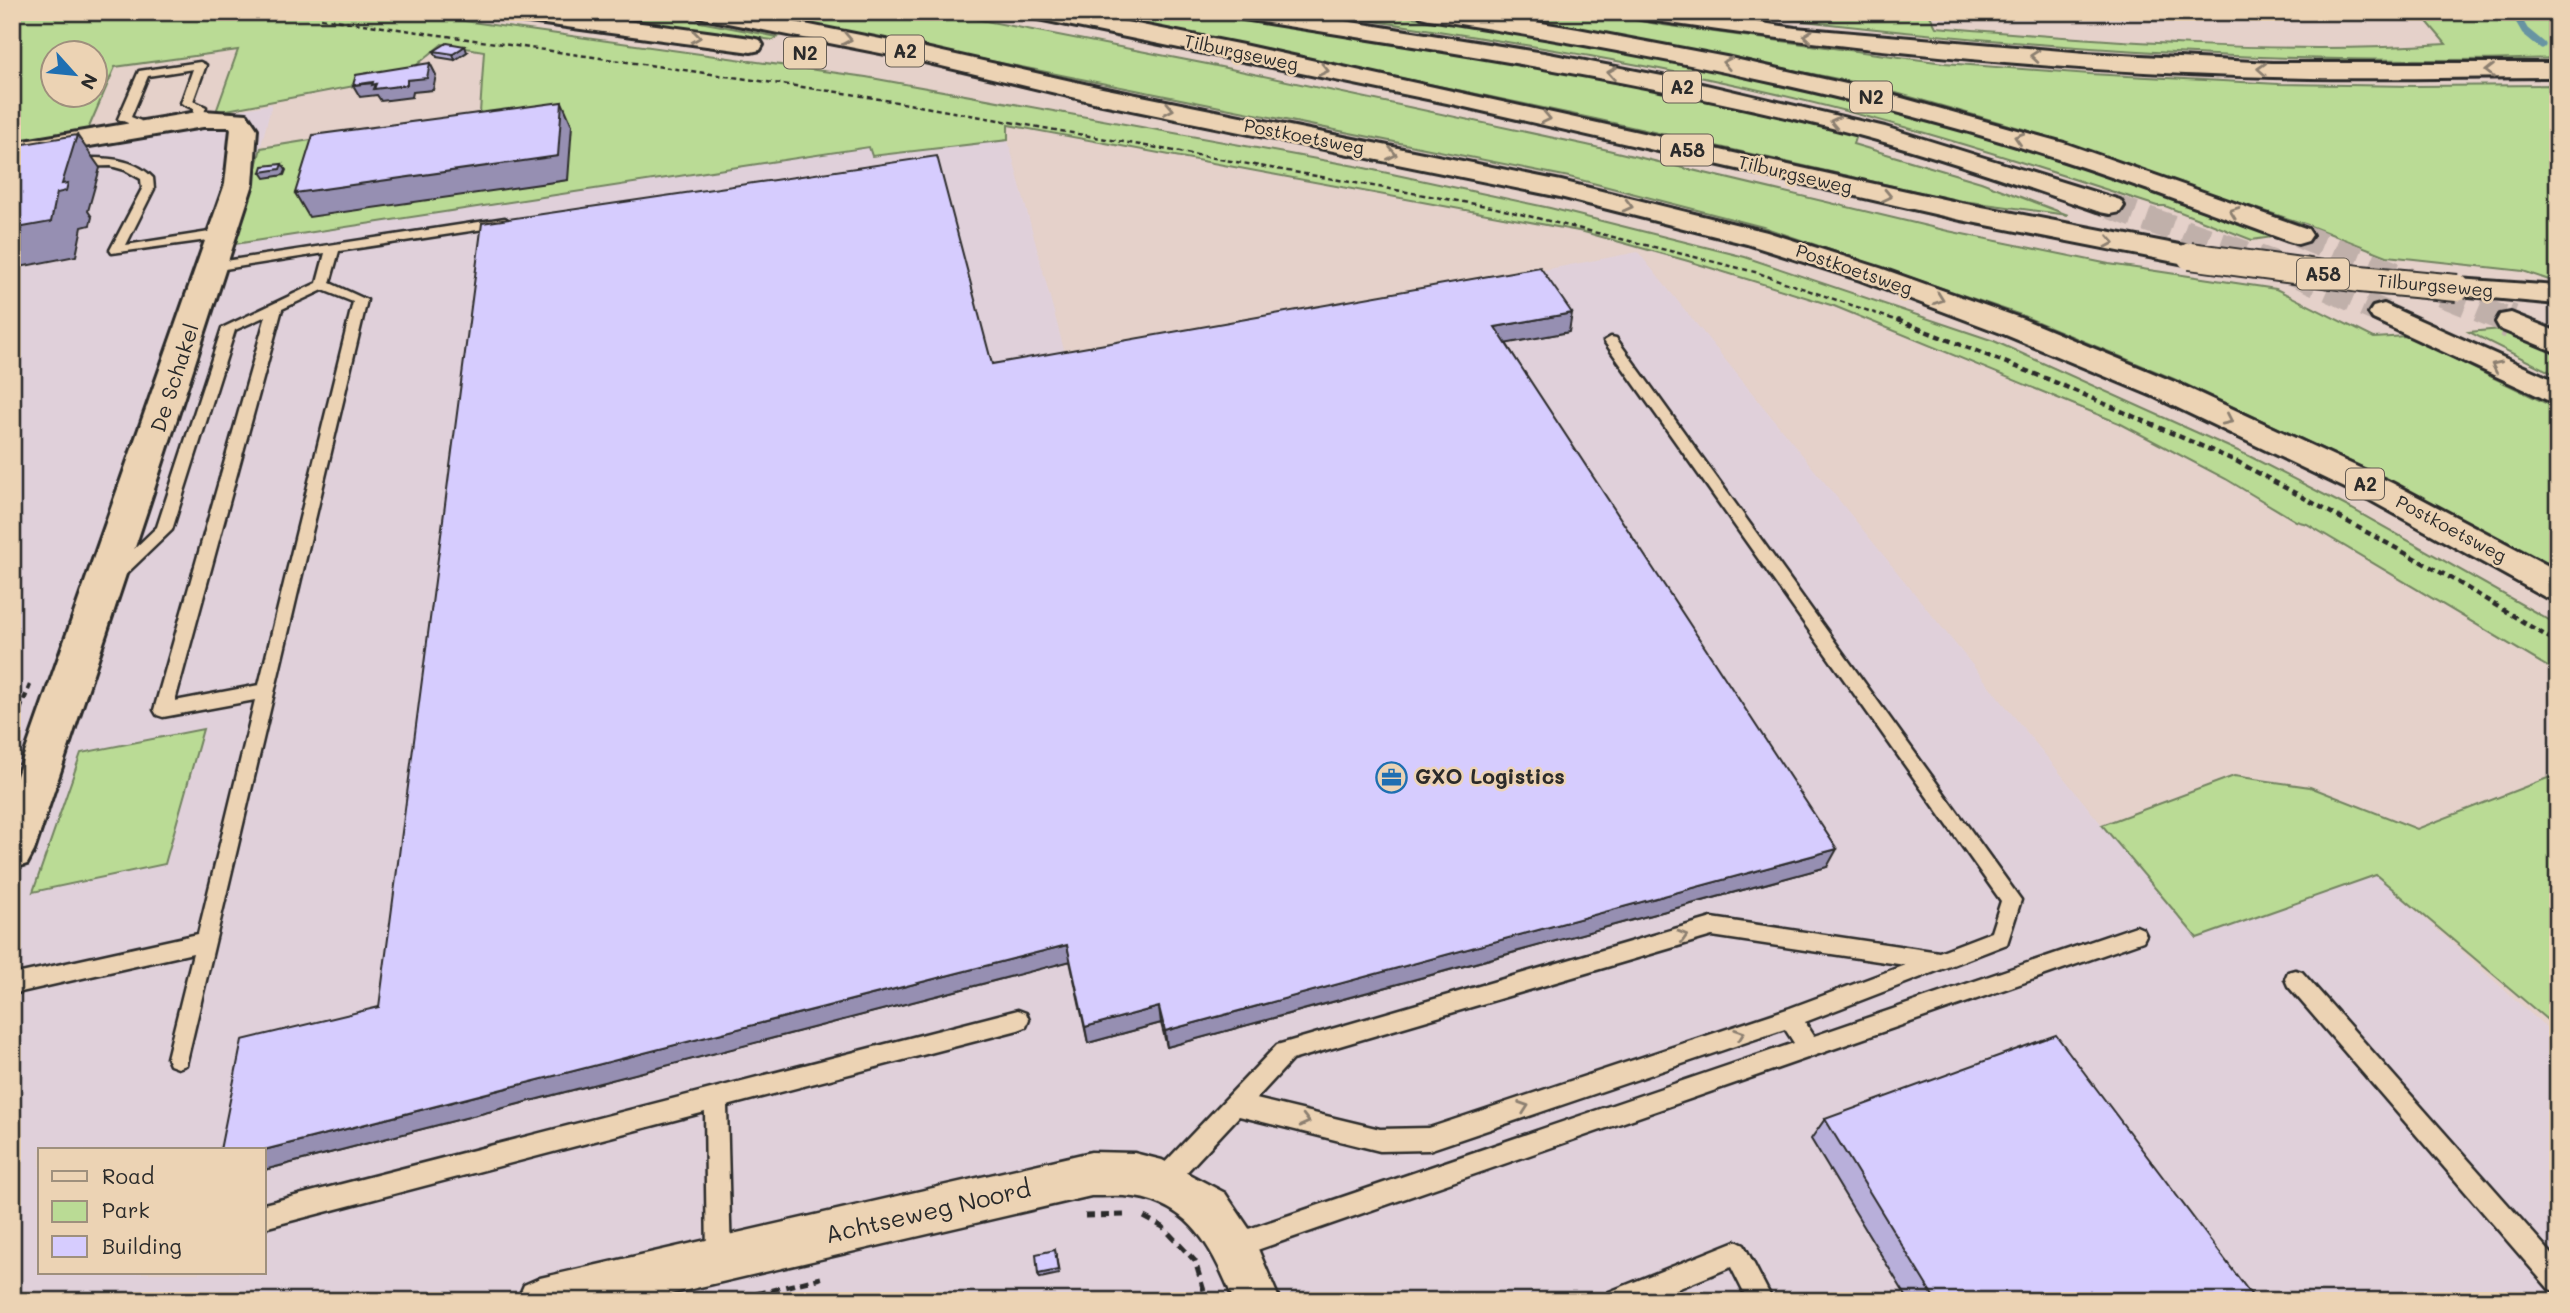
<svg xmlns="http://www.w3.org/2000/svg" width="2570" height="1313" font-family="Mali,sans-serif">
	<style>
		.built { fill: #e0d0da; fill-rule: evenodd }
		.green { fill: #badb95; stroke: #728360; stroke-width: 2; fill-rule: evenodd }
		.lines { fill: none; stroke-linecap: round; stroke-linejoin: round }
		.stream { stroke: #6894a2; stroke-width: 7 }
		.trunk-tunnel-far1 { stroke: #c0b0aa; stroke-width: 26; stroke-dasharray: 26 13; stroke-linecap: butt }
		.trunk-tunnel { stroke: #c0b0aa; stroke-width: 35; stroke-dasharray: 35 18; stroke-linecap: butt }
		.motorway-tunnel { stroke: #c0b0aa; stroke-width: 26; stroke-dasharray: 26 13; stroke-linecap: butt }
		.service-casing { stroke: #2b2b2b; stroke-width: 5 }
		.minor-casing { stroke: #2b2b2b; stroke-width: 5 }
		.tertiary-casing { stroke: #2b2b2b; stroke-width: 6 }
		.trunk-casing { stroke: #2b2b2b; stroke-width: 6 }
		.motorway-casing { stroke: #2b2b2b; stroke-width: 6 }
		.path-far2 { stroke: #2b2b2b; stroke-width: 2.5; stroke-dasharray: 5 3.5; stroke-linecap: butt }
		.path-far1 { stroke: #2b2b2b; stroke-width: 4.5; stroke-dasharray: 6 4.5; stroke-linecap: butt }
		.path { stroke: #2b2b2b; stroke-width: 5; stroke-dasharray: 9 6; stroke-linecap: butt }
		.service { fill: #ecd3b4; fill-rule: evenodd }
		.minor { fill: #ecd3b4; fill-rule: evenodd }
		.tertiary { fill: #ecd3b4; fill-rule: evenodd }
		.trunk { fill: #ecd3b4; fill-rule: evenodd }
		.motorway { fill: #ecd3b4; fill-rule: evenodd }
		.motorway-bridge-casing { stroke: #2b2b2b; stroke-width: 30; stroke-linecap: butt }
		.motorway-bridge { stroke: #ecd3b4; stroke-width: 26 }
		.wall { fill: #b8afda; stroke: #2b2b2b; stroke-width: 2 }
		.shaded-wall { fill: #968fb2; stroke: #2b2b2b; stroke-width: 2 }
		.building { fill: #d6ccfe; stroke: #2b2b2b; stroke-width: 2 }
		.oneway { stroke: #8c7f70 }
		.labels { text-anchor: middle; stroke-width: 5; stroke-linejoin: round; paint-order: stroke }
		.far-street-label { font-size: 18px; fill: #2b2b2b; stroke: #ecd3b4 }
		.shield { fill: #ecd3b4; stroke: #655d54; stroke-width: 2 }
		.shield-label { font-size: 19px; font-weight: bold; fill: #2b2b2b }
		.street-label { font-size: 21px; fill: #2b2b2b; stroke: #ecd3b4 }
		.poi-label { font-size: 21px; font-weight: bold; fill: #2b2b2b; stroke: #ecd3b4; text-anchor: start }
		.near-street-label { font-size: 24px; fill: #2b2b2b; stroke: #ecd3b4 }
	</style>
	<rect width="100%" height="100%" fill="#e5d1ca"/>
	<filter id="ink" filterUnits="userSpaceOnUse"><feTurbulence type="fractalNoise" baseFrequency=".0143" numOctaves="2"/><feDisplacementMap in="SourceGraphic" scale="14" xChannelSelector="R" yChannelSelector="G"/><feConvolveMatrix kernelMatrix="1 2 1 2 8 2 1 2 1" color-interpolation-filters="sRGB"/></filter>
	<g filter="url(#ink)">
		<path class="built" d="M272 104 235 244 870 147 872 156 1008 140 1067 361 1638 252 2102 825 2197 938 2376 875 2558 1038V1301H12V151ZM40 1150H264V1273H40Z"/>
		<g class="green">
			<path d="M24 12H400L866 77 1355 166 1550 208 1745 257 1994 341 2249 456 2352 509 2558 625V673L2307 524 2296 521 2226 479 2121 424 1834 306 1688 261 1584 232 1008 125V140L872 156 869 147 235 244 261 148 480 113 484 51 442 44 402 77 216 112 238 50 115 67 86 134 12 146V14ZM52 52H94V94H52Z"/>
			<polygon points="565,12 648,12 778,37 773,40"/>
			<polygon points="747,12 939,12 955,15 1207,64 1587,145 1948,231 2109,264 2276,289 2374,338 2407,336 2558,409 2558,573 2387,479 2174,379 2021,315 1763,227 1569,177"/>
			<polygon points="1087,12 1205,12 1465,54 1634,83 1856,135 1853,144 1981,182 2068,215 1955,200 1600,120"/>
			<path d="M1316 12H1378L1647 53 1853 97 2017 143 2286 235 2252 240 2165 206H2157C2056 173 1955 140 1853 113 1677 66 1496 40 1316 12Z"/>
			<polygon points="1468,12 1588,12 1663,25 1944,63 2090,74 2279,84 2414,86 2558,85 2558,283 2523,271 2387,256 2308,225 2099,158 2023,129 1868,85 1652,42"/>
			<path d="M1729 12H1928L1936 27C2105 41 2277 55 2446 44L2419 12H2558V58C2281 67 2003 47 1729 12Z"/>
			<polygon points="2512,328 2558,350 2558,376 2469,332"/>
			<polygon points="203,729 165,864 33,892 81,753"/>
			<polygon points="2558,774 2558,1029 2376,875 2197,938 2102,825 2234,776 2310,787 2417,829"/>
		</g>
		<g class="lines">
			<polyline class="stream" points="2514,12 2525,31 2542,45"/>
			<polyline class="trunk-tunnel-far1" points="2298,235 2511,322"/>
			<polyline class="trunk-tunnel" points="2506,320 2511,322"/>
			<polyline class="motorway-tunnel" points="2110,206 2272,263 2384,313"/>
			<defs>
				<g id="service">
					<polygon points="200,62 206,65 193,101 206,107 201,121 193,121 194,109 181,103 193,69 148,76 131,117 141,121 135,133 127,133 128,123 118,119 139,71"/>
					<path d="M92 158C114 158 137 161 153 178L154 189 126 245 222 230 228 234 222 238 112 253 110 250 142 189 141 179 125 170 111 166 72 167 66 163 72 159Z"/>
					<path d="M505 218 511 222 510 225 339 251 330 283 367 300 186 1065 178 1068 170 1065 167 1058 193 953 12 994V975L198 934 255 700 163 717 157 715 154 710 266 316 235 330 172 530 120 580H108L106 576 157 527 222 328 317 283 325 253 212 271 205 267 212 263ZM323 290 353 302 259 685 175 701 282 309Z"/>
					<path d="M1611 337 1616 338 2021 900 2007 944 1805 1022 1814 1036 2136 926 2143 929 2146 935 2143 941 1234 1258 1226 1254 1222 1246 1226 1238 1234 1234 1794 1043 1785 1029 1429 1150 1380 1151 1239 1116 1170 1190 1162 1194 1154 1190 1150 1182 1154 1174 1277 1045 1712 918 1939 952 1991 932 2001 901 1606 344 1604 341ZM1712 936 1905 965 1790 1008 1429 1128 1380 1129 1256 1099 1292 1060Z"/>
					<polygon points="2295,970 2302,972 2558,1261 2558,1292 2549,1289 2288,986 2285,979 2288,972"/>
					<polygon points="1018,1010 1026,1013 1029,1020 1026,1027 1018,1030 727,1106 731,1260 727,1268 719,1272 711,1268 707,1260 705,1112 264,1228 264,1204"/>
					<polygon points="1736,1241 1744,1245 1773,1301 1748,1301 1731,1267 1648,1301 1606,1301 1609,1292"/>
				</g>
				<path id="minor" d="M1091 1152 1134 1153 1162 1160 1225 1193 1250 1230 1280 1301H1234C1214 1253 1193 1205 1134 1197 1120 1195 1105 1196 1091 1196L640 1301H517L524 1285 540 1278Z"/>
				<polygon id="tertiary" points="203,111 247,114 257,129 253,184 149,505 34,851 27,864 12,869 12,790 225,184 231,129 230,127 203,127 12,159 12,143"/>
				<g id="trunk">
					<path d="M1418 12H1476L1578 29 1726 57 1873 90 2064 143 2308 229 2312 235 2308 241 2298 244 2288 241C2172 198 2056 155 1937 123 1770 77 1600 46 1429 19L1421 17Z"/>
					<polygon points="2511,313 2558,332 2558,353 2500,329 2496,322 2500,315"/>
				</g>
				<g id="motorway">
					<polygon points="496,12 561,12 751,38 760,40 763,45 760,50 751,52 507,19 499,17"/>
					<polygon points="696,12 744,12 916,46 1102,88 1561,181 1767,232 1880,268 2023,319 2177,383 2392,483 2558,571 2558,601 2545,597 2368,499 2155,397 2001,333 1860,280 1747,244 1560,197 1102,104 916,60 707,19 699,17"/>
					<polygon points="1027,12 1076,12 1243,45 1961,203 2190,247 2200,250 2205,256 2200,262 2190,265 1961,220 1447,103 1038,19 1030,17"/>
					<path d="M1232 12H1289L1544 53 1693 82 1885 127 2120 200 2124 206 2120 212 2110 214 2100 212C2012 182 1923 151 1832 128 1638 80 1440 50 1243 19L1235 17Z"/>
					<path d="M1631 12H1691L1795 28 2085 53 2272 63H2558V77C2463 77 2368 80 2273 77 2063 72 1849 50 1642 19L1634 17Z"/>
					<polygon points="2457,279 2558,286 2558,304 2446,294 2442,288 2446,282"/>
					<polygon points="2384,304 2558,382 2558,405 2373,319 2369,313 2373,307"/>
				</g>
			</defs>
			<use href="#service" class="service-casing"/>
			<use href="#minor" class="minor-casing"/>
			<use href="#tertiary" class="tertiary-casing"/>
			<use href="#trunk" class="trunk-casing"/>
			<use href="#motorway" class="motorway-casing"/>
			<polyline class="path-far2" points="321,18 851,94 1492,207 1755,272 1901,322"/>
			<g class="path-far1">
				<polyline points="1897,320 2050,380 2238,462 2449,577 2558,643"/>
				<polyline points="12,729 30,685"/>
			</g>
			<g class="path">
				<polyline points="1085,1216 1129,1215"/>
				<polyline points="1144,1217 1163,1227 1195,1261 1207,1301"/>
				<polyline points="727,1301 821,1278"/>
			</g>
			<use href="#service" class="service"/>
			<use href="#minor" class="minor"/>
			<use href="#tertiary" class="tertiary"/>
			<use href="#trunk" class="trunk"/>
			<use href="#motorway" class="motorway"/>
			<defs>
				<polyline id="motorway-bridge" points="2190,256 2360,279 2457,288"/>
			</defs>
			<use href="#motorway-bridge" class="motorway-bridge-casing"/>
			<use href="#motorway-bridge" class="motorway-bridge"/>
		</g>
		<g class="wall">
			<polygon points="434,51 467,52 455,60 437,57"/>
			<polygon points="1569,332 1506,343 1827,867 1167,1047 1161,1023 1088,1043 1070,961 264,1170 379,1007 992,364"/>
			<polygon points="1825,1119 2256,1301 1909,1301 1811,1139"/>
		</g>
		<g class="shaded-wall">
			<polygon points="465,46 467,52 455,60 453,54"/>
			<polygon points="430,63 436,75 433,90 413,92 412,97 381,101 377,95 360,97 353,85 407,80"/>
			<polygon points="562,102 572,125 568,180 309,217 295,193"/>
			<polygon points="77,135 100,168 88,211 92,217 90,225 82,227 76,256 14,268 12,274 12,229 57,193"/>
			<polygon points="282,164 286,170 284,175 265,178 261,172"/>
			<polygon points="1572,313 1569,332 1493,346 1495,327"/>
			<polygon points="1837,849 1827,867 1167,1047 1165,1031"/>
			<polygon points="1067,945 1071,961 264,1170 264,1150"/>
			<polygon points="1159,1007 1161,1023 1088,1043 1085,1027"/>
			<polygon points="1055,1250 1059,1274 1040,1278 1038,1274"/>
		</g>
		<g class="building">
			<polygon points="447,43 465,46 453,54 434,51"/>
			<polygon points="430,63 427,78 407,80 407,85 374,89 376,84 372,85 373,82 353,85 356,75"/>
			<polygon points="562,102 558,156 295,193 313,135"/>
			<polygon points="77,135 62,184 68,183 66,191 57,193 51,222 12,229 12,146"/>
			<polygon points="937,156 992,364 1540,267 1572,313 1495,327 1837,849 1165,1031 1159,1007 1085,1027 1067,945 264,1150 220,1150 242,1040 379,1007 482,223"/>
			<polygon points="282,164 280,169 261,172 263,166"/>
			<polygon points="2056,1035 2256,1301 1936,1301 1825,1119"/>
			<polygon points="1055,1250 1058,1270 1038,1274 1036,1254"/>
		</g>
		<defs><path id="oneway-chevron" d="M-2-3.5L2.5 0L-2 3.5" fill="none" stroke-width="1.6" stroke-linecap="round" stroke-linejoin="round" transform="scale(1.75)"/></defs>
		<g class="oneway">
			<use href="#oneway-chevron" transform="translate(1808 36) rotate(-174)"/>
			<use href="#oneway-chevron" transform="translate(696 37) rotate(8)"/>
			<use href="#oneway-chevron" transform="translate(847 39) rotate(11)"/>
			<use href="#oneway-chevron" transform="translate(2035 56) rotate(-175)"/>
			<use href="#oneway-chevron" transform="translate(1727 63) rotate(-169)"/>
			<use href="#oneway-chevron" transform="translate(2262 69) rotate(-177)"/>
			<use href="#oneway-chevron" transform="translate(1324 70) rotate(12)"/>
			<use href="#oneway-chevron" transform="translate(2490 71) rotate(180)"/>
			<use href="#oneway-chevron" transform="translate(1612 73) rotate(-170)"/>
			<use href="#oneway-chevron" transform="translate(1169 109) rotate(11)"/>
			<use href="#oneway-chevron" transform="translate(1546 118) rotate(12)"/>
			<use href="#oneway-chevron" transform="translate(1835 122) rotate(-167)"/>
			<use href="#oneway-chevron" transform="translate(2019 138) rotate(-163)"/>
			<use href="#oneway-chevron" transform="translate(1392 154) rotate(11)"/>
			<use href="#oneway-chevron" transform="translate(1887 196) rotate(13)"/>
			<use href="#oneway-chevron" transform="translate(1628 206) rotate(14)"/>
			<use href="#oneway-chevron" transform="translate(2234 212) rotate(-160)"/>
			<use href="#oneway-chevron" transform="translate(2110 242) rotate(10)"/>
			<use href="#oneway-chevron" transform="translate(1939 299) rotate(20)"/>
			<use href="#oneway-chevron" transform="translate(2496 366) rotate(-155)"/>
			<use href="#oneway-chevron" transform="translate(2228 420) rotate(25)"/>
			<use href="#oneway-chevron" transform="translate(1683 936) rotate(-16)"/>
			<use href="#oneway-chevron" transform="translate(1740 1034) rotate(-19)"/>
			<use href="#oneway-chevron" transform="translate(1524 1107) rotate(-19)"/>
			<use href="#oneway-chevron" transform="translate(1305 1121) rotate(14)"/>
		</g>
	</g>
	<defs>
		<symbol id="office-ring" viewBox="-11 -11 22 22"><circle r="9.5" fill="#ecd3b4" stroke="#1f6fb2" stroke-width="1.5"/><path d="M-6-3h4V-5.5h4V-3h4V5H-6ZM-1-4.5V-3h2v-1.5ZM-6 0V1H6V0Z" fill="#1f6fb2"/></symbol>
	</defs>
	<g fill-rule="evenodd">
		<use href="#office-ring" x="1374" y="760" width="35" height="35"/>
	</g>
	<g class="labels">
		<g class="far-street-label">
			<text transform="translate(1241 53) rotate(12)" y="6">Tilburgseweg</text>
			<text transform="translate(1304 137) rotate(11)" y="6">Postkoetsweg</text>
			<text transform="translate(1795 175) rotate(13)" y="6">Tilburgseweg</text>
			<text transform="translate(1854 270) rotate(19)" y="6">Postkoetsweg</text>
			<text transform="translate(2435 286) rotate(5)" y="6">Tilburgseweg</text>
			<text transform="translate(2451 529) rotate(28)" y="6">Postkoetsweg</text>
		</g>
		<g class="shield">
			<rect x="886" y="35.5" width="38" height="31" rx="5"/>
			<rect x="784" y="37.5" width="42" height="31" rx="5"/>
			<rect x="1663" y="71.5" width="38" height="31" rx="5"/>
			<rect x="1850" y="81.5" width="42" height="31" rx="5"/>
			<rect x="1661" y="134.5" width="52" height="31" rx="5"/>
			<rect x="2297" y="258.5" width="52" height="31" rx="5"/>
			<rect x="2346" y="468.5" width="38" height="31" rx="5"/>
		</g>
		<g class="shield-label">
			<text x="905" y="58">A2</text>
			<text x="805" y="60">N2</text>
			<text x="1682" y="94">A2</text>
			<text x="1871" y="104">N2</text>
			<text x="1687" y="157">A58</text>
			<text x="2323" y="281">A58</text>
			<text x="2365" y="491">A2</text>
		</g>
		<g class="street-label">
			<text transform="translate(175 378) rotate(-72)" y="7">De Schakel</text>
		</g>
		<g class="poi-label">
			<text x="1415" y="784">GXO Logistics</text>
		</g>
		<g class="near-street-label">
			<text transform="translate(928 1212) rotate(-13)" y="8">Achtseweg Noord</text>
		</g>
	</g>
	<rect width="2570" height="1313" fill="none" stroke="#ecd3b4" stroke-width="42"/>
	<rect x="21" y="21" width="2528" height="1271" fill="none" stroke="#2b2b2b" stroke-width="2.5" filter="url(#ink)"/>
	<rect x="38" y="1148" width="228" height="126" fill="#ecd3b4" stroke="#9f907d" stroke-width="2"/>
	<rect x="52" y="1171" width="35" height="10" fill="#ecd3b4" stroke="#9f907d" stroke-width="2"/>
	<text x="102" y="1184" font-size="21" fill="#2b2b2b">Road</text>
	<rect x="52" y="1201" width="35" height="21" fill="#badb95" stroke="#9f907d" stroke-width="2"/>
	<text x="102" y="1218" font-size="21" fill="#2b2b2b">Park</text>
	<rect x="52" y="1236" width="35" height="21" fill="#d6ccfe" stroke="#9f907d" stroke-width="2"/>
	<text x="102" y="1254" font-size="21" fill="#2b2b2b">Building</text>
	<g transform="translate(74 74) rotate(117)"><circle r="33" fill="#ecd3b4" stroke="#9f907d" stroke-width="2"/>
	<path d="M0-5L12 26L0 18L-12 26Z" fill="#1f6fb2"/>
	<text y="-10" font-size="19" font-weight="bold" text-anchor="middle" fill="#2b2b2b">N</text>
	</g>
</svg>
